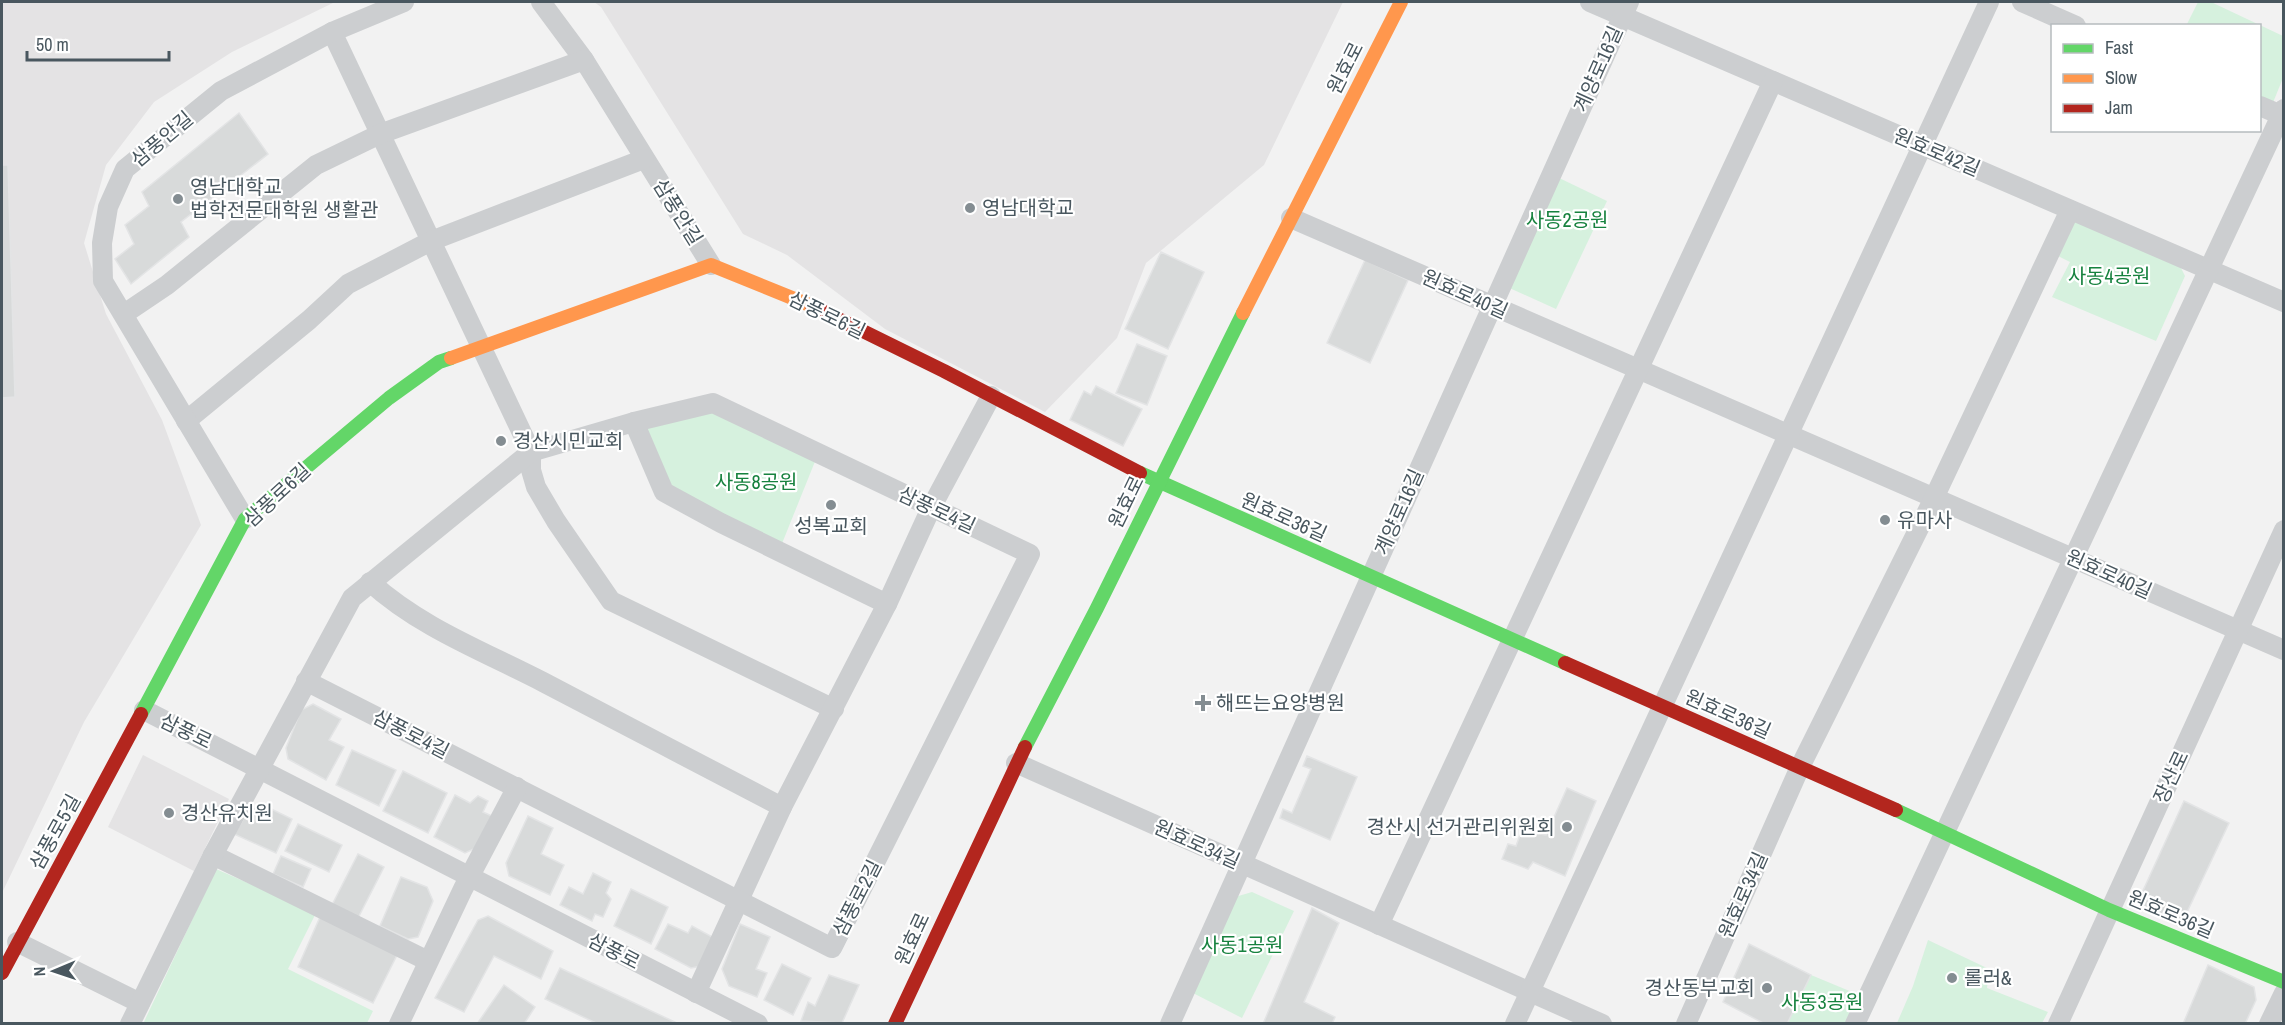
<svg xmlns="http://www.w3.org/2000/svg" width="2285" height="1025" font-family="'Archivo Narrow','Noto Sans KR',sans-serif">
	<style>
		.education { fill: #e4e3e4 }
		.green { fill: #d6f1de }
		.building { fill: #d8dada; stroke: #e3e4e5; stroke-width: 1.5 }
		.lines { fill: none; stroke-linecap: round; stroke-linejoin: round }
		.street { stroke: #ccced0; stroke-width: 20 }
		.fast { stroke: #63d668; stroke-width: 14 }
		.slow { stroke: #ff974d; stroke-width: 14 }
		.jam { stroke: #b3261e; stroke-width: 14 }
		.poi-dot { fill: #848d92; stroke: #fff; stroke-width: 2 }
		.labels { text-anchor: middle; stroke-width: 4.5; stroke-linejoin: round; paint-order: stroke }
		.street-label { font-size: 20px; fill: #49575f; stroke: #fff }
		.poi-label { font-size: 20px; fill: #49575f; stroke: #fff; text-anchor: start }
		.park-label { font-size: 20px; fill: #17823f; stroke: #fff }
	</style>
	<rect width="100%" height="100%" fill="#f2f2f2"/>
	<g class="education">
		<polygon points="2,2 335,2 232,52 154,102 106,165 84,243 106,314 162,420 201,525 84,722 2,893"/>
		<polygon points="594,2 1343,2 1264,165 1146,263 1117,338 1045,412 885,329 787,255 743,234 601,7"/>
		<polygon points="143,755 229,799 194,871 108,827"/>
	</g>
	<g class="green">
		<polygon points="2198,2 2211,2 2283,36 2283,78 2272,105 2260,100 2260,26 2186,26"/>
		<polygon points="1555,176 1607,201 1556,309 1505,286"/>
		<polygon points="2072,213 2178,262 2185,276 2156,341 2052,297 2070,262 2052,253"/>
		<polygon points="708,410 816,459 781,546 668,489 645,426"/>
		<polygon points="216,869 316,913 288,969 373,1011 367,1023 143,1024"/>
		<polygon points="1252,892 1294,911 1242,1018 1187,990 1235,897"/>
		<polygon points="1928,940 1989,969 1987,988 2048,1012 2042,1023 1897,1023 1913,986"/>
		<polygon points="1811,975 1864,997 1852,1023 1787,1024"/>
	</g>
	<g class="building">
		<polygon points="239,113 268,154 181,222 189,237 131,284 115,259 134,244 125,225 149,206 142,192"/>
		<polygon points="2,165 8,165 15,397 2,398"/>
		<polygon points="1161,252 1204,272 1168,349 1125,329"/>
		<polygon points="1365,260 1408,280 1370,363 1327,343"/>
		<polygon points="1137,344 1167,356 1147,405 1116,393"/>
		<polygon points="1096,386 1142,409 1123,446 1070,420 1084,391 1091,395"/>
		<polygon points="313,704 341,719 329,740 344,747 326,780 288,759 286,748 301,710"/>
		<polygon points="352,750 396,770 379,806 336,785"/>
		<polygon points="1307,756 1357,777 1330,840 1280,818 1283,809 1292,813 1311,769 1303,766"/>
		<polygon points="403,771 447,793 428,833 383,811"/>
		<polygon points="1567,788 1596,801 1565,876 1533,862 1528,869 1502,859 1508,844 1516,846 1520,835 1532,833 1546,835"/>
		<polygon points="455,795 470,803 478,796 488,801 483,812 492,816 476,848 465,853 434,837"/>
		<polygon points="2184,801 2229,823 2180,927 2136,906"/>
		<polygon points="261,804 292,819 276,853 234,834 249,810"/>
		<polygon points="528,816 553,828 541,854 564,865 550,895 509,876 506,863"/>
		<polygon points="298,824 342,845 329,872 285,851"/>
		<polygon points="358,854 384,867 358,918 332,905"/>
		<polygon points="281,856 311,869 303,887 273,874"/>
		<polygon points="593,873 611,882 606,893 611,899 603,917 595,914 592,921 560,905 569,887 583,894"/>
		<polygon points="401,877 427,887 433,901 418,937 408,939 380,926"/>
		<polygon points="631,889 668,907 651,944 614,926"/>
		<polygon points="1312,908 1339,923 1304,1002 1335,1017 1332,1024 1263,1024"/>
		<polygon points="488,916 553,951 541,979 494,956 464,1012 435,998 478,920"/>
		<polygon points="320,917 398,953 373,1003 298,967"/>
		<polygon points="668,924 688,933 692,926 716,939 702,966 691,968 655,949"/>
		<polygon points="740,924 770,937 756,969 767,973 757,997 729,986 722,969"/>
		<polygon points="1749,944 1811,975 1787,1024 1765,1024 1723,1002"/>
		<polygon points="782,964 811,978 793,1015 764,1000"/>
		<polygon points="2208,965 2254,987 2256,1000 2245,1024 2183,1024"/>
		<polygon points="560,968 679,1024 598,1024 545,999"/>
		<polygon points="829,975 859,985 842,1023 801,1021 808,1002 815,1006"/>
		<polygon points="504,985 535,1007 524,1024 477,1024"/>
	</g>
	<g class="lines">
		<g class="street">
			<polyline points="541,2 584,60 711,265"/>
			<polyline points="1590,2 2284,302"/>
			<polyline points="2022,2 2076,26"/>
			<polyline points="332,32 531,452 531,470 536,487 556,521 611,601 834,709"/>
			<polyline points="2260,106 2281,115"/>
			<polyline points="1291,218 2284,650"/>
			<polyline points="124,314 167,285 316,165 380,134 584,60"/>
			<polyline points="186,421 309,320 348,284 431,241 644,159"/>
			<polyline points="634,422 664,492 721,523 887,604"/>
			<polyline points="245,519 103,281 102,243 108,207 125,169 221,91 332,32 404,2"/>
			<path d="M370 582C421 628 483 651 543 682 623 723 702 766 782 807"/>
			<polyline points="144,710 758,1024"/>
			<polyline points="1016,763 1602,1024"/>
			<polyline points="213,855 428,961"/>
			<polyline points="1379,925 1773,81"/>
			<polyline points="17,942 140,1003"/>
			<polyline points="696,993 782,807 887,604 931,508 991,396"/>
			<polyline points="130,1024 213,855 352,598 531,452 634,422 713,403 1030,554 832,948 306,681"/>
			<polyline points="399,1024 463,889 517,787"/>
			<polyline points="1170,1024 1629,2"/>
			<polyline points="1515,1024 1989,2"/>
			<polyline points="1686,1024 1800,767 1934,498 2070,210"/>
			<polyline points="1855,1024 2284,109"/>
			<polyline points="2058,1024 2284,530"/>
			<polyline points="2269,1024 2284,993"/>
		</g>
		<g class="fast">
			<polyline points="1140,473 1565,663"/>
			<polyline points="141,714 245,519 389,398 439,362 451,358"/>
			<polyline points="1025,747 1097,608 1243,313"/>
			<polyline points="1896,810 2109,910 2284,982"/>
		</g>
		<g class="slow">
			<polyline points="1243,313 1401,2"/>
			<polyline points="451,358 711,265 812,306"/>
		</g>
		<g class="jam">
			<polyline points="812,306 944,371 1140,473"/>
			<polyline points="1565,663 1896,810"/>
			<polyline points="2,973 141,714"/>
			<polyline points="895,1024 1025,747"/>
		</g>
	</g>
	<g class="poi-dot">
		<circle cx="178" cy="199" r="6"/>
		<circle cx="970" cy="208" r="6"/>
		<circle cx="501" cy="441" r="6"/>
		<circle cx="831" cy="505" r="6"/>
		<circle cx="1885" cy="520" r="6"/>
		<path d="M1200 694h6v6h6v6h-6v6h-6v-6h-6v-6h6z"/>
		<circle cx="169" cy="813" r="6"/>
		<circle cx="1567" cy="827" r="6"/>
		<circle cx="1952" cy="978" r="6"/>
		<circle cx="1767" cy="988" r="6"/>
	</g>
	<g class="labels">
		<g class="street-label">
			<text transform="translate(1345 68) rotate(-63)" y="7">원효로</text>
			<text transform="translate(1598 69) rotate(-66)" y="7">계양로16길</text>
			<text transform="translate(162 139) rotate(-40)" y="7">삼풍안길</text>
			<text transform="translate(1937 152) rotate(23)" y="7">원효로42길</text>
			<text transform="translate(678 212) rotate(58)" y="7">삼풍안길</text>
			<text transform="translate(1465 294) rotate(24)" y="7">원효로40길</text>
			<text transform="translate(827 315) rotate(26)" y="7">삼풍로6길</text>
			<text transform="translate(277 495) rotate(-43)" y="7">삼풍로6길</text>
			<text transform="translate(1126 502) rotate(-64)" y="7">원효로</text>
			<text transform="translate(937 510) rotate(25)" y="7">삼풍로4길</text>
			<text transform="translate(1399 512) rotate(-66)" y="7">계양로16길</text>
			<text transform="translate(1284 517) rotate(24)" y="7">원효로36길</text>
			<text transform="translate(2109 574) rotate(24)" y="7">원효로40길</text>
			<text transform="translate(1728 714) rotate(24)" y="7">원효로36길</text>
			<text transform="translate(186 731) rotate(26)" y="7">삼풍로</text>
			<text transform="translate(411 734) rotate(27)" y="7">삼풍로4길</text>
			<text transform="translate(2171 777) rotate(-65)" y="7">장산로</text>
			<text transform="translate(55 832) rotate(-61)" y="7">삼풍로5길</text>
			<text transform="translate(1197 844) rotate(24)" y="7">원효로34길</text>
			<text transform="translate(1743 895) rotate(-66)" y="7">원효로34길</text>
			<text transform="translate(857 898) rotate(-63)" y="7">삼풍로2길</text>
			<text transform="translate(2171 914) rotate(23)" y="7">원효로36길</text>
			<text transform="translate(912 939) rotate(-65)" y="7">원효로</text>
			<text transform="translate(614 951) rotate(27)" y="7">삼풍로</text>
		</g>
		<g class="poi-label">
			<text x="190" y="194">영남대학교<tspan x="190" dy="23">법학전문대학원 생활관</tspan></text>
			<text x="982" y="215">영남대학교</text>
			<text x="513" y="448">경산시민교회</text>
			<text x="1897" y="527">유마사</text>
			<text x="831" y="533" text-anchor="middle">성복교회</text>
			<text x="1216" y="710">해뜨는요양병원</text>
			<text x="181" y="820">경산유치원</text>
			<text x="1555" y="834" text-anchor="end">경산시 선거관리위원회</text>
			<text x="1964" y="985">롤러&amp;</text>
			<text x="1755" y="995" text-anchor="end">경산동부교회</text>
		</g>
		<g class="park-label">
			<text x="1567" y="227">사동2공원</text>
			<text x="2109" y="283">사동4공원</text>
			<text x="756" y="489">사동8공원</text>
			<text x="1242" y="952">사동1공원</text>
			<text x="1822" y="1009">사동3공원</text>
		</g>
	</g>
	<rect width="2285" height="1025" fill="none" stroke="#49575f" stroke-width="6"/>
	<rect x="2051" y="24" width="210" height="108" fill="#ffffff" stroke="#b6bcbf" stroke-width="1.5"/>
	<rect x="2063" y="44" width="30" height="9" fill="#63d668" stroke="#b6bcbf" stroke-width="1.5"/>
	<text x="2105" y="54" font-size="18" fill="#49575f">Fast</text>
	<rect x="2063" y="74" width="30" height="9" fill="#ff974d" stroke="#b6bcbf" stroke-width="1.5"/>
	<text x="2105" y="84" font-size="18" fill="#49575f">Slow</text>
	<rect x="2063" y="104" width="30" height="9" fill="#b3261e" stroke="#b6bcbf" stroke-width="1.5"/>
	<text x="2105" y="114" font-size="18" fill="#49575f">Jam</text>
	<g transform="translate(54 971) rotate(268)" stroke="#ffffff" stroke-width="4.5" paint-order="stroke">
	<path d="M0-4.5L10 22L0 15L-10 22Z" fill="#49575f"/>
	<text y="-9" font-size="16" font-weight="bold" text-anchor="middle" fill="#49575f">N</text>
	</g>
	<path d="M27 51v9h142v-9" fill="none" stroke="#49575f" stroke-width="3"/>
	<text x="36" y="51" font-size="18" fill="#49575f" stroke="#ffffff" stroke-width="4.5" paint-order="stroke">50 m</text>
</svg>
